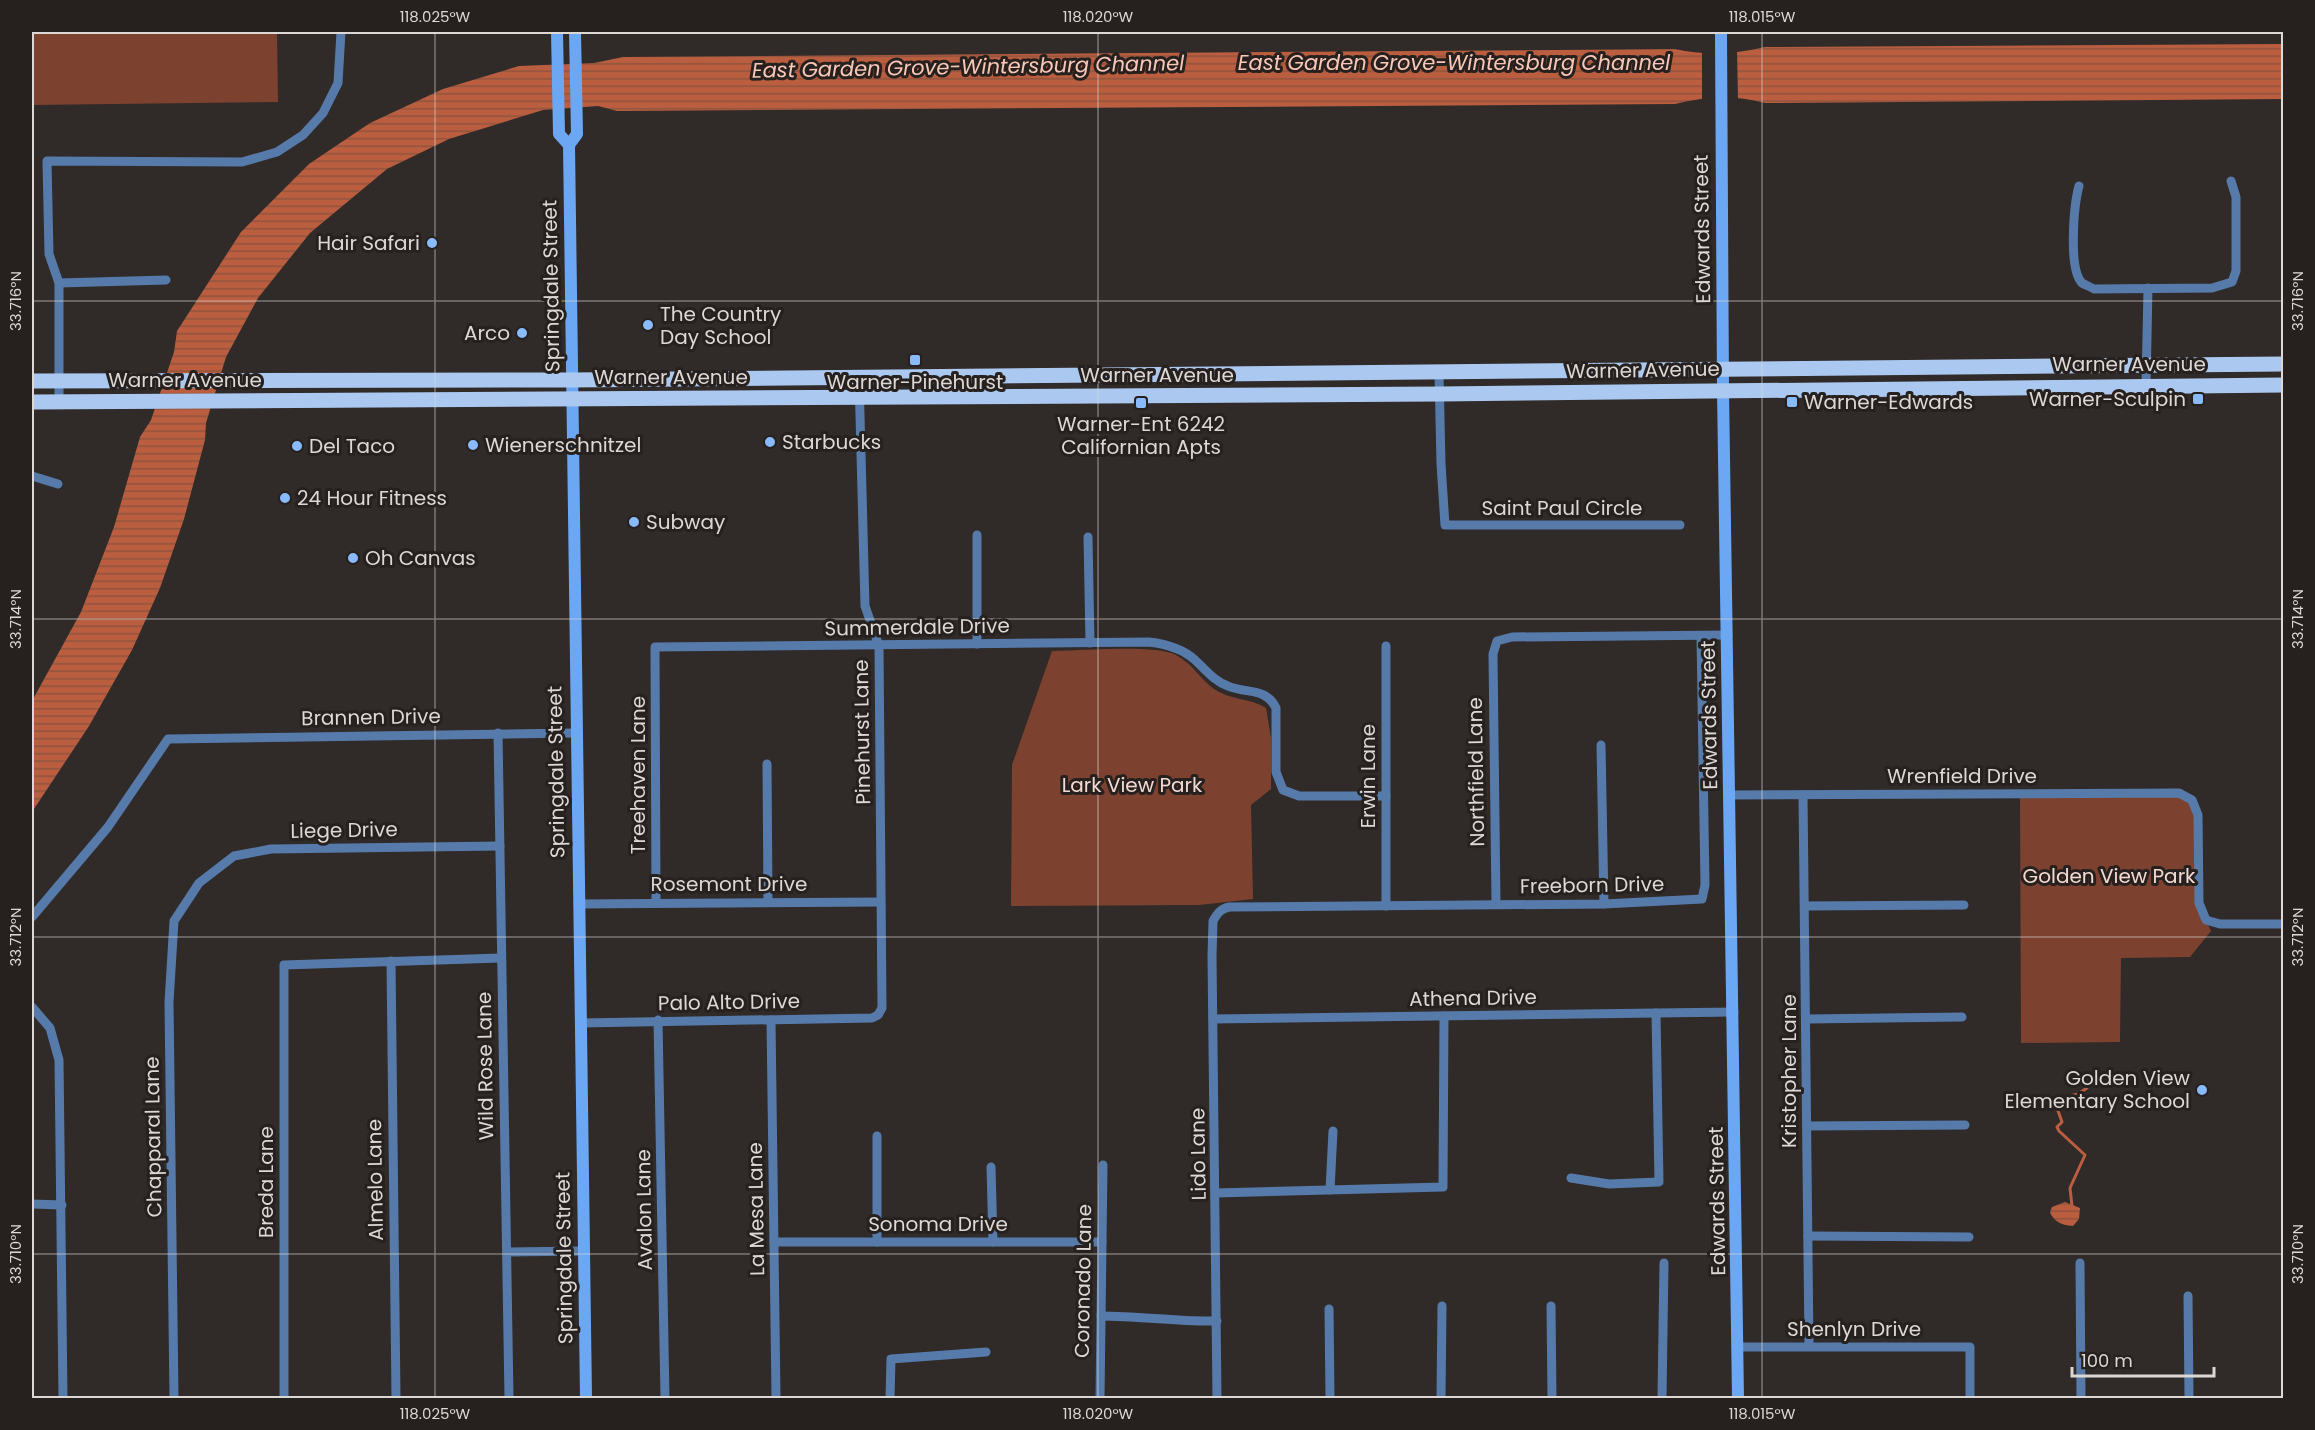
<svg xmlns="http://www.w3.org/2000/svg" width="2315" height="1430" font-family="Poppins,sans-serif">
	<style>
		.green { fill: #7c422f }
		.water { fill: url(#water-rules) }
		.pier { fill: #302a29 }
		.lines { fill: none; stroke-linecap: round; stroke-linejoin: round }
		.stream { stroke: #ba5e3f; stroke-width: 3 }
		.street { stroke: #567baa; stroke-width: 9 }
		.secondary { stroke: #6ca7f3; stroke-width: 12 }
		.primary { stroke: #abc9f0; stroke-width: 15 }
		.ticks { fill: none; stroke: #dcd8d6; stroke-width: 1.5; stroke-opacity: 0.45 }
		.poi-dot { fill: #88bafc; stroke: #26211f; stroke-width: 2 }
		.labels { text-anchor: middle; stroke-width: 6; stroke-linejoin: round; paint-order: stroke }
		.street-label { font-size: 20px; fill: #dcd8d6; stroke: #26211f }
		.poi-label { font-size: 20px; fill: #dcd8d6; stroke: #26211f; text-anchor: start }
		.park-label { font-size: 20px; fill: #f4d9d1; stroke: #26211f }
		.water-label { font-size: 21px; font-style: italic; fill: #fac7b6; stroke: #26211f }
		.neatline { fill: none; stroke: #dcd8d6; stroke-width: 2 }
		.ticks-label { font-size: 15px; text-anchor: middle; fill: #dcd8d6 }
	</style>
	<defs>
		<pattern id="water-rules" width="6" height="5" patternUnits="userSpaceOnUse" patternTransform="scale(1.5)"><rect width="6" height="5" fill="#ba5e3f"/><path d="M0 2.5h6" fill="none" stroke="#90543f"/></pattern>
	</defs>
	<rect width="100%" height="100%" fill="#302a29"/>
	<g class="green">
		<polygon points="32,32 277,32 278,102 32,105"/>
		<path d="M1052 651C1079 651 1155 644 1176 655 1193 664 1200 679 1214 689 1230 700 1250 698 1266 708L1271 738V789L1251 805 1253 899 1199 905 1011 906 1012 765Z"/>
		<polygon points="2020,792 2179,793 2192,800 2198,815 2198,870 2206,920 2211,931 2190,957 2121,958 2120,1042 2021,1043"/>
	</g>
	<g class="water">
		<path d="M2283 44V99L1765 103C1734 95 1706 96 1675 104L617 111 598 106 543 110 449 139 387 169 310 233 258 298 226 357 206 423 205 440 184 519 160 588 132 650 89 726 32 812V701L81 612 114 527 140 437 151 420 174 352 177 331 241 232 309 164 370 123 443 89 519 66 594 63 623 57 1675 49C1706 56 1734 54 1765 47Z"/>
		<path d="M2065 1202 2080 1208 2079 1219 2073 1226C2063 1226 2053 1221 2050 1212L2052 1207Z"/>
	</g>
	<polygon class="pier" points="1737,50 1738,100 1702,100 1702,51"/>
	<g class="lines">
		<polyline class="stream" points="2072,1206 2070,1188 2085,1155 2059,1131 2057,1127 2062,1122 2056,1105 2058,1099 2078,1094 2087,1088"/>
		<g class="street">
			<path d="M2079 186C2074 204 2068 269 2082 283 2085 285 2091 287 2094 289L2212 288 2232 282 2236 271V197L2231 181"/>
			<polyline points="59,283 166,280"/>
			<polyline points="1439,373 1441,464 1445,525 1680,525"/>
			<polyline points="2146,385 2148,288"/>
			<polyline points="59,402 59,283 49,254 47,161 242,162 277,152 303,135 323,113 338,83 341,32"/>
			<polyline points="32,476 58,484"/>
			<polyline points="1088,537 1090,643"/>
			<polyline points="977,644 977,535"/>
			<polyline points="1386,646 1386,906"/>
			<polyline points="498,733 509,1398"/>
			<polyline points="1601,745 1604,904"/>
			<polyline points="767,764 768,902"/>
			<polyline points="1729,795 2179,793 2192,800 2198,815 2199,903 2206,920 2220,924 2284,924"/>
			<polyline points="1803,795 1809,1346"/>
			<path d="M656 903 655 647 1149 642C1166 644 1182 648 1195 660 1206 670 1214 681 1228 686 1246 694 1266 687 1276 708V772L1283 790 1299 796H1386"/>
			<polyline points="578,904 880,902"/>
			<polyline points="1496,904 1493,654 1497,641 1512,637 1728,635"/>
			<polyline points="1805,906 1964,905"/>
			<polyline points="32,917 108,827 168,739 575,733"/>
			<polyline points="391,961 396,1398"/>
			<polyline points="32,1007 50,1028 59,1060 63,1398"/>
			<polyline points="1213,1019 1734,1012"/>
			<polyline points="1807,1019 1962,1017"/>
			<polyline points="658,1020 665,1398"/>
			<polyline points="771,1020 776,1398"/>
			<polyline points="580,1023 872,1018 878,1015 882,1008 879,646 865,606 859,377"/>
			<polyline points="1807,1126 1965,1125"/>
			<polyline points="877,1136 877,1242"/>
			<polyline points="991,1167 993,1242"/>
			<polyline points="1571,1178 1609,1184 1659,1182 1656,1013"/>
			<polyline points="1330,1190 1333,1131"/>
			<polyline points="1216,1193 1443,1187 1444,1016"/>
			<polyline points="32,1204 62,1205"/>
			<polyline points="1808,1236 1969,1237"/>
			<polyline points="774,1242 1102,1242"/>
			<polyline points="507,1252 583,1251"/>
			<polyline points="2080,1263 2081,1398"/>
			<polyline points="2188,1296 2189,1398"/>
			<polyline points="1551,1306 1552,1398"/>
			<polyline points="1329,1309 1330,1398"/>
			<path d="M1101 1316C1140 1316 1178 1322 1217 1321"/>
			<polyline points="1737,1347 1970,1347 1970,1398"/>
			<polyline points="174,1398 169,1002 174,921 199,883 234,856 271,849 500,846"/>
			<polyline points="284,1398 284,965 501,958"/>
			<polyline points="890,1398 891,1359 986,1352"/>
			<polyline points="1100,1398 1103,1165"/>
			<path d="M1217 1398 1212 956 1213 921C1217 914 1220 909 1229 907L1604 904 1702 899 1705 885 1701 636"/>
			<polyline points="1441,1398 1442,1306"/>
			<polyline points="1662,1398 1664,1263"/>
		</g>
		<g class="secondary">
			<polyline points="557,32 559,134 569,145"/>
			<polyline points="575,32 577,134 569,145 586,1398"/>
			<polyline points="1721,32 1723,390 1738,1398"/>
		</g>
		<g class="primary">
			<polyline points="32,381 572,380 2284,364"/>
			<polyline points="32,402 1440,394 2284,385"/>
		</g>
	</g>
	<path class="ticks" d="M435 32V1398M1098 32V1398M1762 32V1398M32 301H2284M32 619H2284M32 937H2284M32 1254H2284"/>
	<g class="poi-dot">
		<circle cx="432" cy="243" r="6"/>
		<circle cx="648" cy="325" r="6"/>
		<circle cx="522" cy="333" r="6"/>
		<rect x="909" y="354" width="12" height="12" rx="3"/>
		<rect x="2192" y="393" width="12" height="12" rx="3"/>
		<rect x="1786" y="396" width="12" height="12" rx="3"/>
		<rect x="1135" y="397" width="12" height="12" rx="3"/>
		<circle cx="770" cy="442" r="6"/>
		<circle cx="473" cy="445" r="6"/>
		<circle cx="297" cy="446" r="6"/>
		<circle cx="285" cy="498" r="6"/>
		<circle cx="634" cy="522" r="6"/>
		<circle cx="353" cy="558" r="6"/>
		<circle cx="2202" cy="1090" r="6"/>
	</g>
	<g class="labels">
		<g class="street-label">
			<text transform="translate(1702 229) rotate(-91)" y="7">Edwards Street</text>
			<text transform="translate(551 286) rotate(-91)" y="7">Springdale Street</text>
			<text x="2129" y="371">Warner Avenue</text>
			<text transform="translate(1643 370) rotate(-1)" y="7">Warner Avenue</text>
			<text x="1157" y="382">Warner Avenue</text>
			<text x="671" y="384">Warner Avenue</text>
			<text x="185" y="387">Warner Avenue</text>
			<text x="1562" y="515">Saint Paul Circle</text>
			<text transform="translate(917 627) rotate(-1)" y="7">Summerdale Drive</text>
			<text transform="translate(1709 715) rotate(-91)" y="7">Edwards Street</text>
			<text transform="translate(371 717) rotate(-1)" y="7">Brannen Drive</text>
			<text transform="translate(862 732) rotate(-91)" y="7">Pinehurst Lane</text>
			<text transform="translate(556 772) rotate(-91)" y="7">Springdale Street</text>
			<text transform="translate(1476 772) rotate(-91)" y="7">Northfield Lane</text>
			<text transform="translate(638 775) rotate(-90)" y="7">Treehaven Lane</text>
			<text transform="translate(1368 776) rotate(-90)" y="7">Erwin Lane</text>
			<text x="1962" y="783">Wrenfield Drive</text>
			<text transform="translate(344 830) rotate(-1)" y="7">Liege Drive</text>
			<text x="729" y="891">Rosemont Drive</text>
			<text transform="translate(1592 885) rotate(-1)" y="7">Freeborn Drive</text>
			<text transform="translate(1473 998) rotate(-1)" y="7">Athena Drive</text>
			<text transform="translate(729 1002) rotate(-1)" y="7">Palo Alto Drive</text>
			<text transform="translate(485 1066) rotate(-91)" y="7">Wild Rose Lane</text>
			<text transform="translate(1789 1071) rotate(-90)" y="7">Kristopher Lane</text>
			<text transform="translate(153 1137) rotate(-91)" y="7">Chapparal Lane</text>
			<text transform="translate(1198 1154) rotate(-91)" y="7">Lido Lane</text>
			<text transform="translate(375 1180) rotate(-91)" y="7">Almelo Lane</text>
			<text transform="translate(266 1182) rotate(-90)" y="7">Breda Lane</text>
			<text transform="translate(1717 1201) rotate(-91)" y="7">Edwards Street</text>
			<text transform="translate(756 1209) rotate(-91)" y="7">La Mesa Lane</text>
			<text transform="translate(644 1210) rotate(-91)" y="7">Avalon Lane</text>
			<text x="938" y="1231">Sonoma Drive</text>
			<text transform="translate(564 1258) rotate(-91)" y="7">Springdale Street</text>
			<text transform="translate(1083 1281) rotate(-89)" y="7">Coronado Lane</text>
			<text x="1854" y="1336">Shenlyn Drive</text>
		</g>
		<g class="poi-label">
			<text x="420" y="250" text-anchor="end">Hair Safari</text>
			<text x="660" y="321">The Country<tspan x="660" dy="23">Day School</tspan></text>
			<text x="510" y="340" text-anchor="end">Arco</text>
			<text x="915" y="389" text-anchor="middle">Warner-Pinehurst</text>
			<text x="2186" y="406" text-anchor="end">Warner-Sculpin</text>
			<text x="1804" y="409">Warner-Edwards</text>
			<text x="1141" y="431" text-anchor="middle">Warner-Ent 6242<tspan x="1141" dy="23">Californian Apts</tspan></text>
			<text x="782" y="449">Starbucks</text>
			<text x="485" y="452">Wienerschnitzel</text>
			<text x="309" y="453">Del Taco</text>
			<text x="297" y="505">24 Hour Fitness</text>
			<text x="646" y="529">Subway</text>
			<text x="365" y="565">Oh Canvas</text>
			<text x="2190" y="1085" text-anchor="end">Golden View<tspan x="2190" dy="23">Elementary School</tspan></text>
		</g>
		<g class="park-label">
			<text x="1132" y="792">Lark View Park</text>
			<text x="2109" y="883">Golden View Park</text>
		</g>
		<g class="water-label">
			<text x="1454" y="70">East Garden Grove-Wintersburg Channel</text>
			<text transform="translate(968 67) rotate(-1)" y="7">East Garden Grove-Wintersburg Channel</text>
		</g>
	</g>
	<rect width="2315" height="1430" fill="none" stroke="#26211f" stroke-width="66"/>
	<path d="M2072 1367v9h142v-9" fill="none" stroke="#dcd8d6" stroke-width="3"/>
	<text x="2081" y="1367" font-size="18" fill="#dcd8d6" stroke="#26211f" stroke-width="4.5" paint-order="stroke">100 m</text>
	<rect x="33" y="33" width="2249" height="1364" class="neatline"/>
	<g class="ticks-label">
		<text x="435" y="22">118.025°W</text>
		<text x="1098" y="22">118.020°W</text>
		<text x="1762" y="22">118.015°W</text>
		<text transform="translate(16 301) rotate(-90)" y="5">33.716°N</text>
		<text transform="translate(2298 301) rotate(-90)" y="5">33.716°N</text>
		<text transform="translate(16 619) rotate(-90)" y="5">33.714°N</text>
		<text transform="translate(2298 619) rotate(-90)" y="5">33.714°N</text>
		<text transform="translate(16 937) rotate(-90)" y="5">33.712°N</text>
		<text transform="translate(2298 937) rotate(-90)" y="5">33.712°N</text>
		<text transform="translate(16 1254) rotate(-90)" y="5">33.710°N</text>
		<text transform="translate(2298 1254) rotate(-90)" y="5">33.710°N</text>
		<text x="435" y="1419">118.025°W</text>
		<text x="1098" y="1419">118.020°W</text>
		<text x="1762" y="1419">118.015°W</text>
	</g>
</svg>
